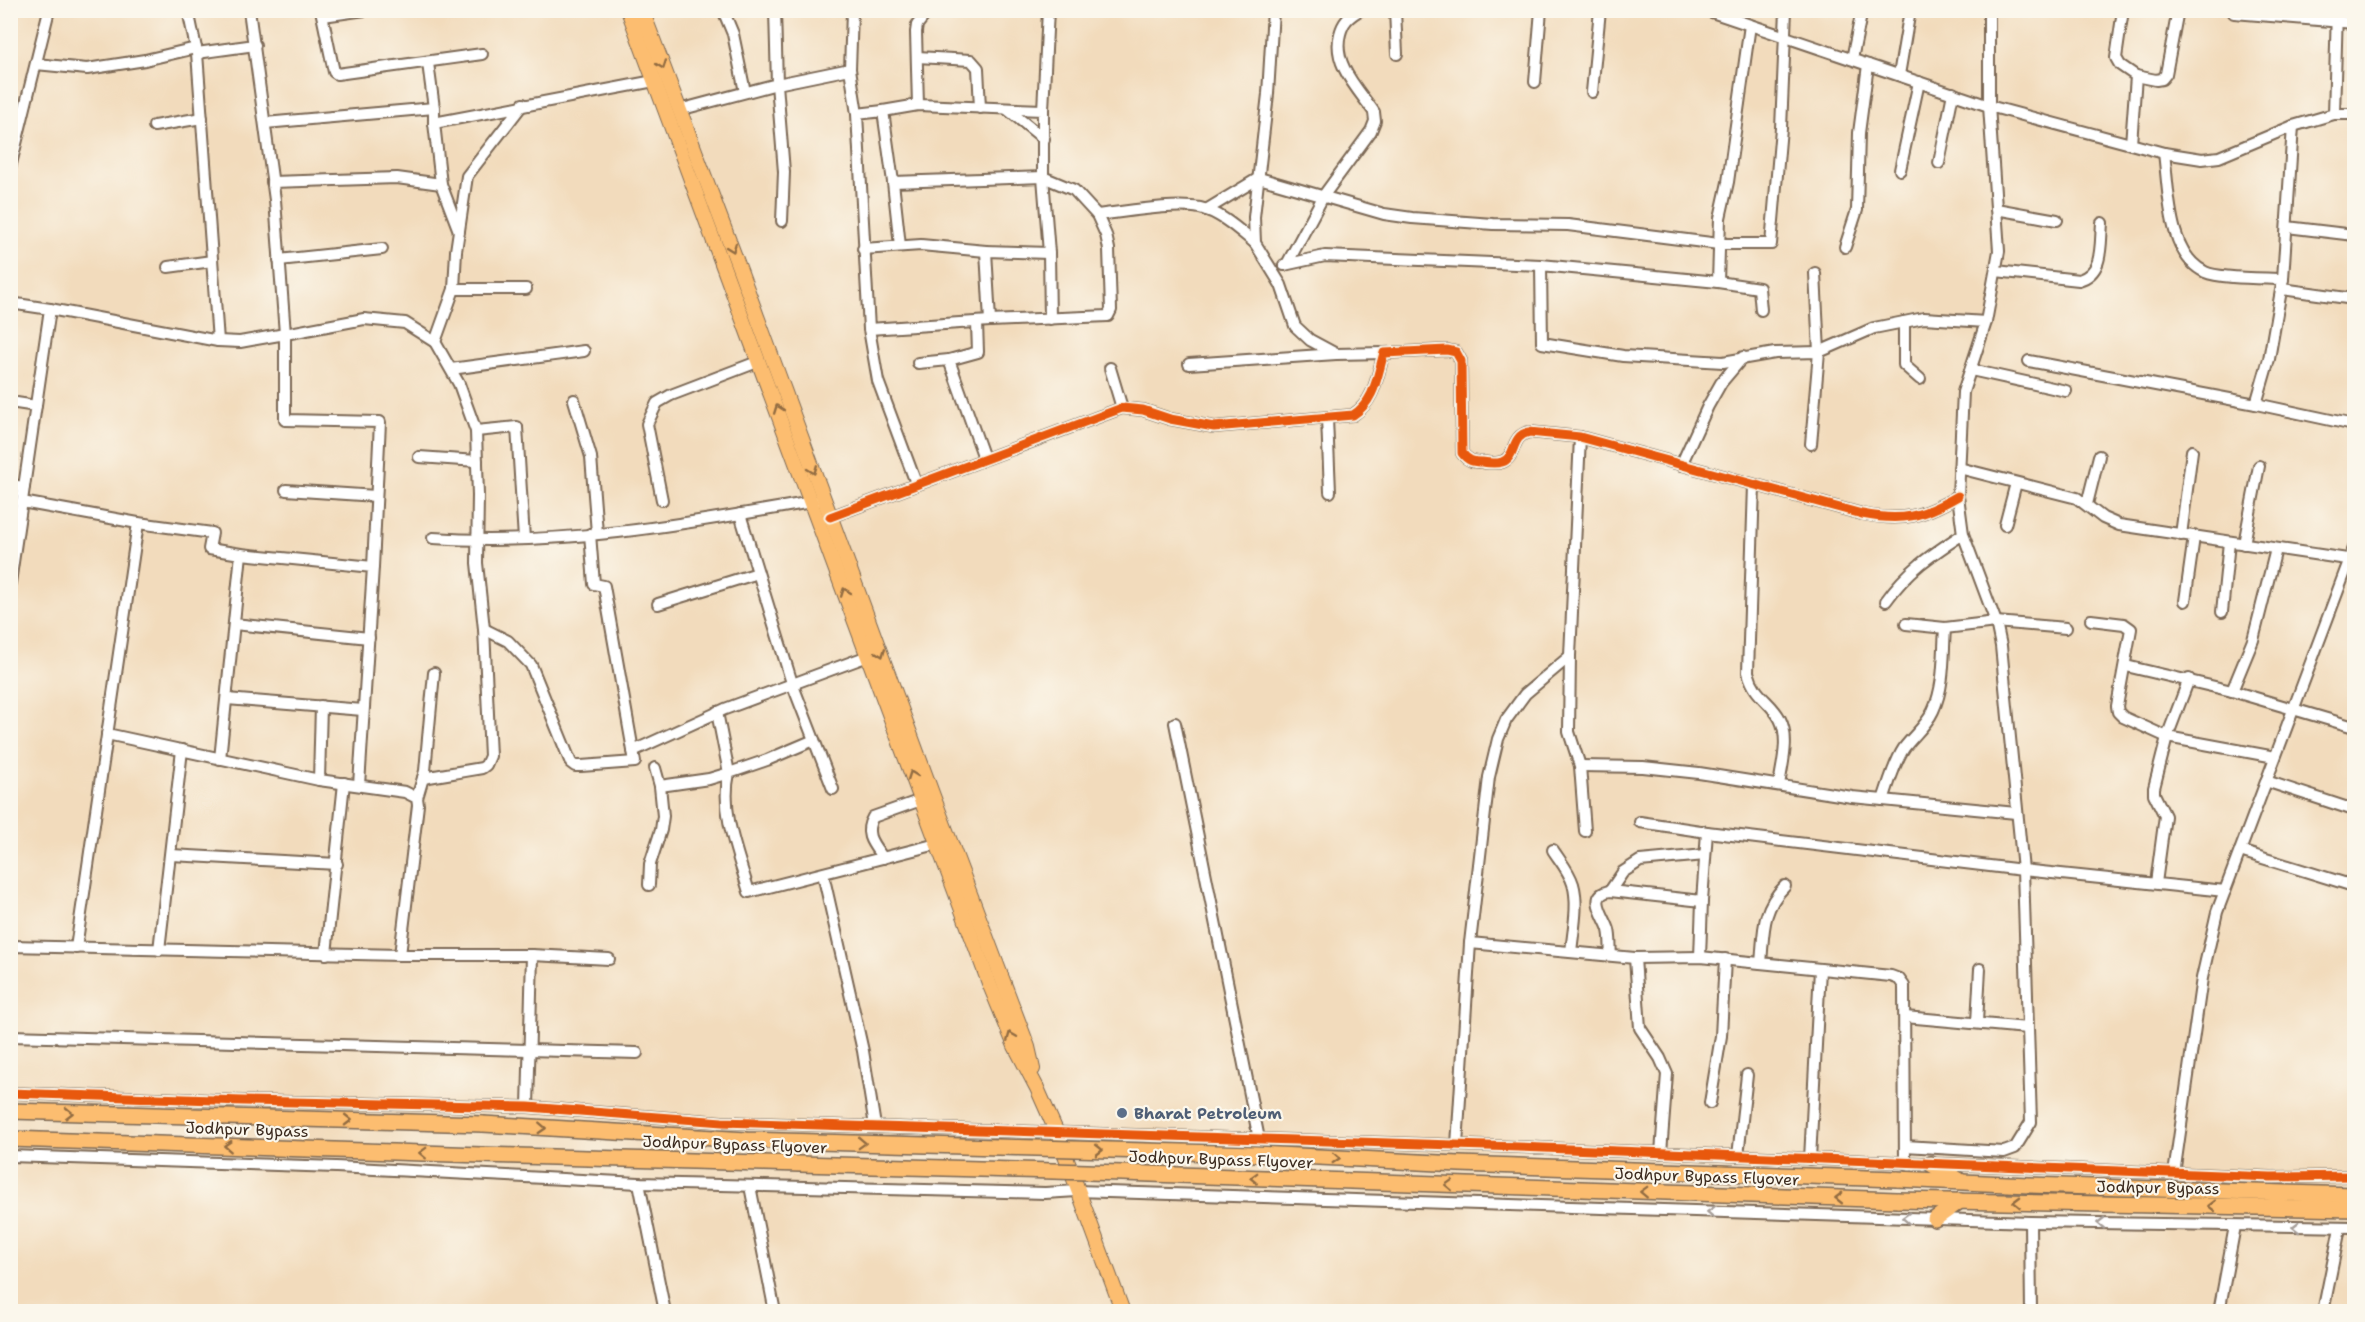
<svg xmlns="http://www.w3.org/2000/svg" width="2365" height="1322" font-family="'Shantell Sans',sans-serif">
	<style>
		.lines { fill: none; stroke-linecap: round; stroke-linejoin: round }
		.minor-casing { stroke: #7b6855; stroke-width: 14 }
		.major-casing { stroke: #7b6855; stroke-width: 16 }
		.highway-casing { stroke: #7b6855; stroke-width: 18 }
		.minor { stroke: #fff; stroke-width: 10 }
		.major { stroke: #fcbd6f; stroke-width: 14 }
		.highway { stroke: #fcbd6f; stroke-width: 15 }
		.highway-bridge-casing { stroke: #7b6855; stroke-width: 18; stroke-linecap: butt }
		.highway-bridge { stroke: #fcbd6f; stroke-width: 15 }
		.cycleway-casing { stroke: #fbf7ec; stroke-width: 13 }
		.cycleway { stroke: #e8590c; stroke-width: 9 }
		.oneway { stroke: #926c42 }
		.oneway2 { stroke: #a79f9a }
		.service-dot { fill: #5c6f8a; stroke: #fbf7ec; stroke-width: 2 }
		.labels { text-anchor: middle; stroke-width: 4.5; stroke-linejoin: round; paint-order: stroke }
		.service-label { font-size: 16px; font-weight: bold; fill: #4e5e75; stroke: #fbf7ec; text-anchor: start }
		.street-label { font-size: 16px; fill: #3b2a1e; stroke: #fbf7ec }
	</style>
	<rect width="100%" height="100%" fill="#fbf7ec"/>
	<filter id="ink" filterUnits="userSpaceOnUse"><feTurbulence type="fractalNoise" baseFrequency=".0167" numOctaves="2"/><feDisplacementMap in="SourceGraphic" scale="12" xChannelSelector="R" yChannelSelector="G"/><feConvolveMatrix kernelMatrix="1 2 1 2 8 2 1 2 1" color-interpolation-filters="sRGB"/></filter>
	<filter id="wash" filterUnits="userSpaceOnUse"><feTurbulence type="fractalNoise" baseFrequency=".008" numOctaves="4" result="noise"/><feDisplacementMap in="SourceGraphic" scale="24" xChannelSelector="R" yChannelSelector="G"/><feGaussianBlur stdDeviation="1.35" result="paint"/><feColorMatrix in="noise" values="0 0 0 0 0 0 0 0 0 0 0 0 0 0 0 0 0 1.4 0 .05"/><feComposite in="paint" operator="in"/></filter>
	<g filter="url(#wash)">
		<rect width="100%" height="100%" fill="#f2dbbc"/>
	</g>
	<g filter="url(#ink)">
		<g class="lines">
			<defs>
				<g id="minor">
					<polyline points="188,10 197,53"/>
					<polyline points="249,10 275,200 285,334 364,319 405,323 435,342 454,289 456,251 467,176 523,104"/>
					<polyline points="321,10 334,72 337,74 482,54"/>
					<polyline points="723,10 733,34 745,92"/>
					<polyline points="1273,10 1268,94 1254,217 1255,243 1281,285 1295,326 1310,340 1336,354 1384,353"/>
					<polyline points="1395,10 1397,54"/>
					<polyline points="1706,10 1989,106 2164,153 2202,159 2219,157 2293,126 2334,114 2354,114"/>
					<polyline points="1989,10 1989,106 1999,251 1986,322 1963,392 1958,496 1963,534 1996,622 2001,646 2023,870 2225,891"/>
					<polyline points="2123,10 2116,58 2120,65 2136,76 2131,144"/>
					<polyline points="2234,10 2234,13 2354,23"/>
					<polyline points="323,16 365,10"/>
					<polyline points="1750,25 1728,182 1720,218 1718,282 1541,265 1542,343 1623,356 1723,362 1775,353 1819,352 1811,444"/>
					<polyline points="917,57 971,60 978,68 980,108"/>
					<polyline points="1852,59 1862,10"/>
					<polyline points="36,64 87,69 145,60 196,48"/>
					<polyline points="850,69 852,12"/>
					<polyline points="1899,75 1910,10"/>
					<polyline points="2136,76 2156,80 2162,79 2166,74 2178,10"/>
					<polyline points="1535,82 1541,10"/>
					<polyline points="1592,92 1600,10"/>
					<polyline points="918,105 916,32 917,25 929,10"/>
					<polyline points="434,108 434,123 654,81"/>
					<polyline points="1007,109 1044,139"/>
					<polyline points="679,110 777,84 775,10"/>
					<polyline points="1043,110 1048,10"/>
					<polyline points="883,111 918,105 1043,110 1043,177 1049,253 1050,319"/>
					<polyline points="2334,114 2337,10"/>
					<polyline points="265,123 434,108 428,63"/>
					<polyline points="434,123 441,184 459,231"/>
					<polyline points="154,126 202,118"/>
					<path d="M2164 153C2169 189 2167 254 2205 272 2220 279 2265 278 2283 279"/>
					<polyline points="1939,163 1953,93"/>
					<polyline points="10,168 49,10"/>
					<polyline points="1900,170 1919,82"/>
					<polyline points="272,182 397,178 441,184"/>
					<polyline points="893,182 900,246"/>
					<polyline points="1996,209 2057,220"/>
					<polyline points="1206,210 1259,178 1384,214 1412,218 1493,224 1568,225 1719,244 1771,244 1781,128 1786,10"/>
					<path d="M1097 215C1126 212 1172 203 1200 208 1220 212 1239 230 1255 243"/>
					<polyline points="782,221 784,172 777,84 850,69 857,114 883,111 893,182 1043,177 1074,190 1097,215 1106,235 1109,249 1111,310 1108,316 990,321 869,329 857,114"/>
					<polyline points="2287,227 2354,235"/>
					<polyline points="1845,247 1857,210 1859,133 1868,65"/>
					<polyline points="863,249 921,245 986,251"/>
					<polyline points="279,260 382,249"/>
					<path d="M1287 264 1324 195 1371 131 1375 121 1374 112C1358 89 1332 64 1340 34 1343 22 1349 16 1360 10"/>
					<polyline points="1284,265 1325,256 1541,265"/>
					<polyline points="168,267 212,261"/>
					<path d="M1996 271 2079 280C2104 273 2100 245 2102 223"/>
					<polyline points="1815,273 1819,352 1874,328 1924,318 1986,322"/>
					<polyline points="1718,282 1759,288 1761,310"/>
					<polyline points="454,289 526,289"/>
					<polyline points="2282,289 2354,299"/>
					<polyline points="10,303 50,309 10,583"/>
					<polyline points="50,309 218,341 240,342 285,334 285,420 380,422 373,567"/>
					<polyline points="990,321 986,251 1049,253"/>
					<polyline points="1904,322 1904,365 1920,379"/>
					<polyline points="977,323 978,352 949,360 984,458"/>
					<polyline points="869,329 878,381 916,483"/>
					<polyline points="218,341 197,53 255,45"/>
					<polyline points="2029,361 2256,404 2269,359 2283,279 2293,126"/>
					<polyline points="918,363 949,360"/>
					<polyline points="1189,364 1336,354"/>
					<polyline points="1110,368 1122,408"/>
					<polyline points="451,369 584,351"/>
					<polyline points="1971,370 2066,391"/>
					<polyline points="574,400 591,457 597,533"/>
					<polyline points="10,402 36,406"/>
					<polyline points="2256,404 2354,425"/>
					<polyline points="1327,418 1330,492"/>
					<polyline points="476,431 517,427 524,539"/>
					<polyline points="1580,437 1570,656 1569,732 1580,766 1585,831"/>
					<polyline points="419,457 477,461"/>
					<polyline points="1681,465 1708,406 1721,383 1743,357"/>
					<polyline points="1959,468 2077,498 2103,518 2119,525 2354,560"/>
					<polyline points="10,485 24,487"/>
					<path d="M1754 485 1748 672C1755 698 1770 700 1780 719 1790 738 1782 765 1779 785"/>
					<polyline points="286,490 376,496"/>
					<polyline points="662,500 647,424 657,403 671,395 760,361"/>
					<polyline points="22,502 138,523 76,948"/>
					<polyline points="2087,504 2099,456"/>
					<polyline points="740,514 792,683 833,789"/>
					<path d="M830 517 1122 408 1143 410 1170 419 1214 427 1353 415C1375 401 1377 376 1384 353L1447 350 1456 352 1461 361 1462 453C1468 461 1473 462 1482 462 1488 463 1496 464 1502 462 1517 457 1510 436 1529 432L1580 437 1862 514C1903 522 1922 517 1958 496"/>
					<polyline points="138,523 212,533 209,549 241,554 220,759"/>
					<polyline points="2005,525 2016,483"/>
					<polyline points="2181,535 2192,451"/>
					<path d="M433 538C562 547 691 523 817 501"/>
					<polyline points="2244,544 2259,466"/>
					<polyline points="241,554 373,567 359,785"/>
					<path d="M1886 601C1908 570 1931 555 1963 534"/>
					<polyline points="2185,601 2194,537"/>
					<polyline points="658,604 758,573"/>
					<polyline points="2222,612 2229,542"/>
					<polyline points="2091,620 2124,624 2131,629 2117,706 2118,712 2123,717 2167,737 2275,757"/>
					<polyline points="234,624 369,638"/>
					<polyline points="1906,624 1945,628 1996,622 2066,628"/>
					<polyline points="484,629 508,641 531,665 571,763 575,766 581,766 635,762 604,586 594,584 590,534"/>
					<polyline points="2126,666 2232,691 2354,727"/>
					<polyline points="2232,691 2253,640 2276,549"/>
					<polyline points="227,699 363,710"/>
					<polyline points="1175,723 1259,1139"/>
					<polyline points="107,734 319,780 405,792 417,798 418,805 400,955"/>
					<path d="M814 740 767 760 729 773C720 812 738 854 749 892L937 844"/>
					<polyline points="633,751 725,709 868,656"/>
					<polyline points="1580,766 1643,767 1699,773 1852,797 2016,813"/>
					<polyline points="423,778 482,768 486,765 490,756 484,629 477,563 478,496 476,431 459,384 435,342"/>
					<polyline points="319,780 321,706"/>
					<polyline points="2266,781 2354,810"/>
					<polyline points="660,786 709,779 729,773 717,712"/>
					<polyline points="417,798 425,771 434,673"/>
					<path d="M1883 800C1889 783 1894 763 1904 748 1914 735 1926 726 1933 711 1945 685 1943 655 1945 628"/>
					<polyline points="1640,822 1707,832"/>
					<path d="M1553 850C1560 861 1569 871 1573 884 1579 904 1573 931 1571 952"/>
					<polyline points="2240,851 2347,884 2354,882"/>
					<polyline points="171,855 337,864"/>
					<path d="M883 858C873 844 863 834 873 817L921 800"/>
					<polyline points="823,874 863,1051 875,1126"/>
					<polyline points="2156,883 2165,816 2154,794 2154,788 2167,737 2189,679"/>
					<polyline points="649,885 650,864 661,830 663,816 660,786 655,768"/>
					<polyline points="1610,891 1623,872 1640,861 1705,855"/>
					<polyline points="1470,943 1489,777 1498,739 1506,720 1525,694 1570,656"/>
					<polyline points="10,946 400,955 532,955 528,1107"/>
					<polyline points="159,950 182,750"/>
					<polyline points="326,954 344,783"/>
					<polyline points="532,955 609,959"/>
					<path d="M1611 955C1610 947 1611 938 1609 930 1606 918 1586 895 1610 891L1702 901 1707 832 2023 870 2031 1122 2015 1148 2004 1152 1905 1146"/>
					<polyline points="1700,957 1702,901"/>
					<polyline points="1635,958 1640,1028 1660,1058 1667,1074 1661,1153"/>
					<path d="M1761 963C1764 932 1761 910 1785 886"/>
					<polyline points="1905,1017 2027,1028"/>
					<polyline points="1977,1022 1980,969"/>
					<polyline points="10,1036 637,1053"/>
					<polyline points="10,1093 243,1101 528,1107 722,1122 1518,1147 2271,1177 2354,1176"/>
					<polyline points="1710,1103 1721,1036 1725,959"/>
					<polyline points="1457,1145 1470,943 1635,958 1700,957 1891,976 1899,979 1904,986 1905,1163"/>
					<polyline points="10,1156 336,1167 639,1183 1045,1193 1077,1191 2030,1222 2354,1227"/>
					<polyline points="1738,1156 1747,1075"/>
					<polyline points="1810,1159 1820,969"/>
					<polyline points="2174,1174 2202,978 2217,912 2354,548"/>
					<polyline points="639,1183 665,1312"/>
					<polyline points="750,1186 775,1312"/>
					<polyline points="2030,1222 2031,1311"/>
					<polyline points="2219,1312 2235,1226"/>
					<polyline points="2323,1312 2340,1228"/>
				</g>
				<g id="major">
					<polyline points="628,10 989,983 1015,1046 1037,1088 1057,1133 1123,1312"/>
					<polyline points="642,10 740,270 933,796 1028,1047 1033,1069"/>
				</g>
				<g id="highway">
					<polyline points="10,1111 483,1124"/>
					<polyline points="10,1139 481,1155"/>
					<polyline points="1931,1164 1959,1180"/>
					<polyline points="1897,1179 2029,1185 2354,1195"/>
					<polyline points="1897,1200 2354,1209"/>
					<polyline points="1935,1219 1960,1201"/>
				</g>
			</defs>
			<use href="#minor" class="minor-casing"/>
			<use href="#major" class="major-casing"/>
			<use href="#highway" class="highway-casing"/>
			<use href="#minor" class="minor"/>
			<use href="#major" class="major"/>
			<use href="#highway" class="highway"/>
			<defs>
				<g id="highway-bridge">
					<polyline points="483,1124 747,1140 1256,1154 1459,1164 1897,1179"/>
					<polyline points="481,1155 1122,1173 1897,1200"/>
				</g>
			</defs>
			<use href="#highway-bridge" class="highway-bridge-casing"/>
			<use href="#highway-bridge" class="highway-bridge"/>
			<defs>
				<g id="cycleway">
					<path d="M830 517 1122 408 1143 410 1170 419 1214 427 1353 415C1375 401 1377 376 1384 353L1447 350 1456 352 1461 361 1462 453C1468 461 1473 462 1482 462 1488 463 1496 464 1502 462 1517 457 1510 436 1529 432L1580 437 1862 514C1903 522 1922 517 1958 496"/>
					<polyline points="10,1093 243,1101 528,1107 722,1122 1518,1147 2271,1177 2354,1176"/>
				</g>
			</defs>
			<use href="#cycleway" class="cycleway-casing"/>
			<use href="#cycleway" class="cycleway"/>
		</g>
		<defs><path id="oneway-chevron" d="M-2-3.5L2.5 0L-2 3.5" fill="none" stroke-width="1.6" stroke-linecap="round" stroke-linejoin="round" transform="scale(1.5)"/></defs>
		<g class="oneway">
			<use href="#oneway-chevron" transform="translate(662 65) rotate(70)"/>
			<use href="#oneway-chevron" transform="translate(732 248) rotate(69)"/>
			<use href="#oneway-chevron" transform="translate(778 409) rotate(-110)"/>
			<use href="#oneway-chevron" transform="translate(813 470) rotate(69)"/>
			<use href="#oneway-chevron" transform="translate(845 592) rotate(-110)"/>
			<use href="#oneway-chevron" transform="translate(881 653) rotate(69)"/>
			<use href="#oneway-chevron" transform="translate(912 775) rotate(-110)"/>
			<use href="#oneway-chevron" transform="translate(1011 1036) rotate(-112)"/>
			<use href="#oneway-chevron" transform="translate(69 1113) rotate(1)"/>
			<use href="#oneway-chevron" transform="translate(348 1120) rotate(1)"/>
			<use href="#oneway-chevron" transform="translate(542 1128) rotate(3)"/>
			<use href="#oneway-chevron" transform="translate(862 1143) rotate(2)"/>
			<use href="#oneway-chevron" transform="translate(228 1146) rotate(-177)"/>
			<use href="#oneway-chevron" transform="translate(1099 1150) rotate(1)"/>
			<use href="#oneway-chevron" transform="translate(423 1153) rotate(-178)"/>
			<use href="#oneway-chevron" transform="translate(1336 1158) rotate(3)"/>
			<use href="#oneway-chevron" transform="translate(1254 1178) rotate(-178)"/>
			<use href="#oneway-chevron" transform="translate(1449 1185) rotate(-178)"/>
			<use href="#oneway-chevron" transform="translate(1644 1192) rotate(-178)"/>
			<use href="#oneway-chevron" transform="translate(1839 1198) rotate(-179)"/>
			<use href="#oneway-chevron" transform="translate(2017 1202) rotate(-179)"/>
			<use href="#oneway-chevron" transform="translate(2212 1206) rotate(-179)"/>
		</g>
		<g class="oneway2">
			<use href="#oneway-chevron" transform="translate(1711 1212) rotate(-178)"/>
			<use href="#oneway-chevron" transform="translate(1906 1218) rotate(-178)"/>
			<use href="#oneway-chevron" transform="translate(2101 1223) rotate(-179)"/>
			<use href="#oneway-chevron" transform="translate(2296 1227) rotate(-179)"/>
		</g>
	</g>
	<circle class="service-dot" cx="1122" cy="1113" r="6"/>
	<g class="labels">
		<g class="service-label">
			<text x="1134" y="1119">Bharat Petroleum</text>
		</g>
		<g class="street-label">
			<text transform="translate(247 1129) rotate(2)" y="6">Jodhpur Bypass</text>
			<text transform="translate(735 1144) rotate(2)" y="6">Jodhpur Bypass Flyover</text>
			<text transform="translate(1221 1159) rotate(2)" y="6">Jodhpur Bypass Flyover</text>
			<text transform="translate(1707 1176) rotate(2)" y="6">Jodhpur Bypass Flyover</text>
			<text transform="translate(2158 1187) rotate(1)" y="6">Jodhpur Bypass</text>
		</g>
	</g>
	<rect width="2365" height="1322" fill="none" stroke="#fbf7ec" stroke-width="36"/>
</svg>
